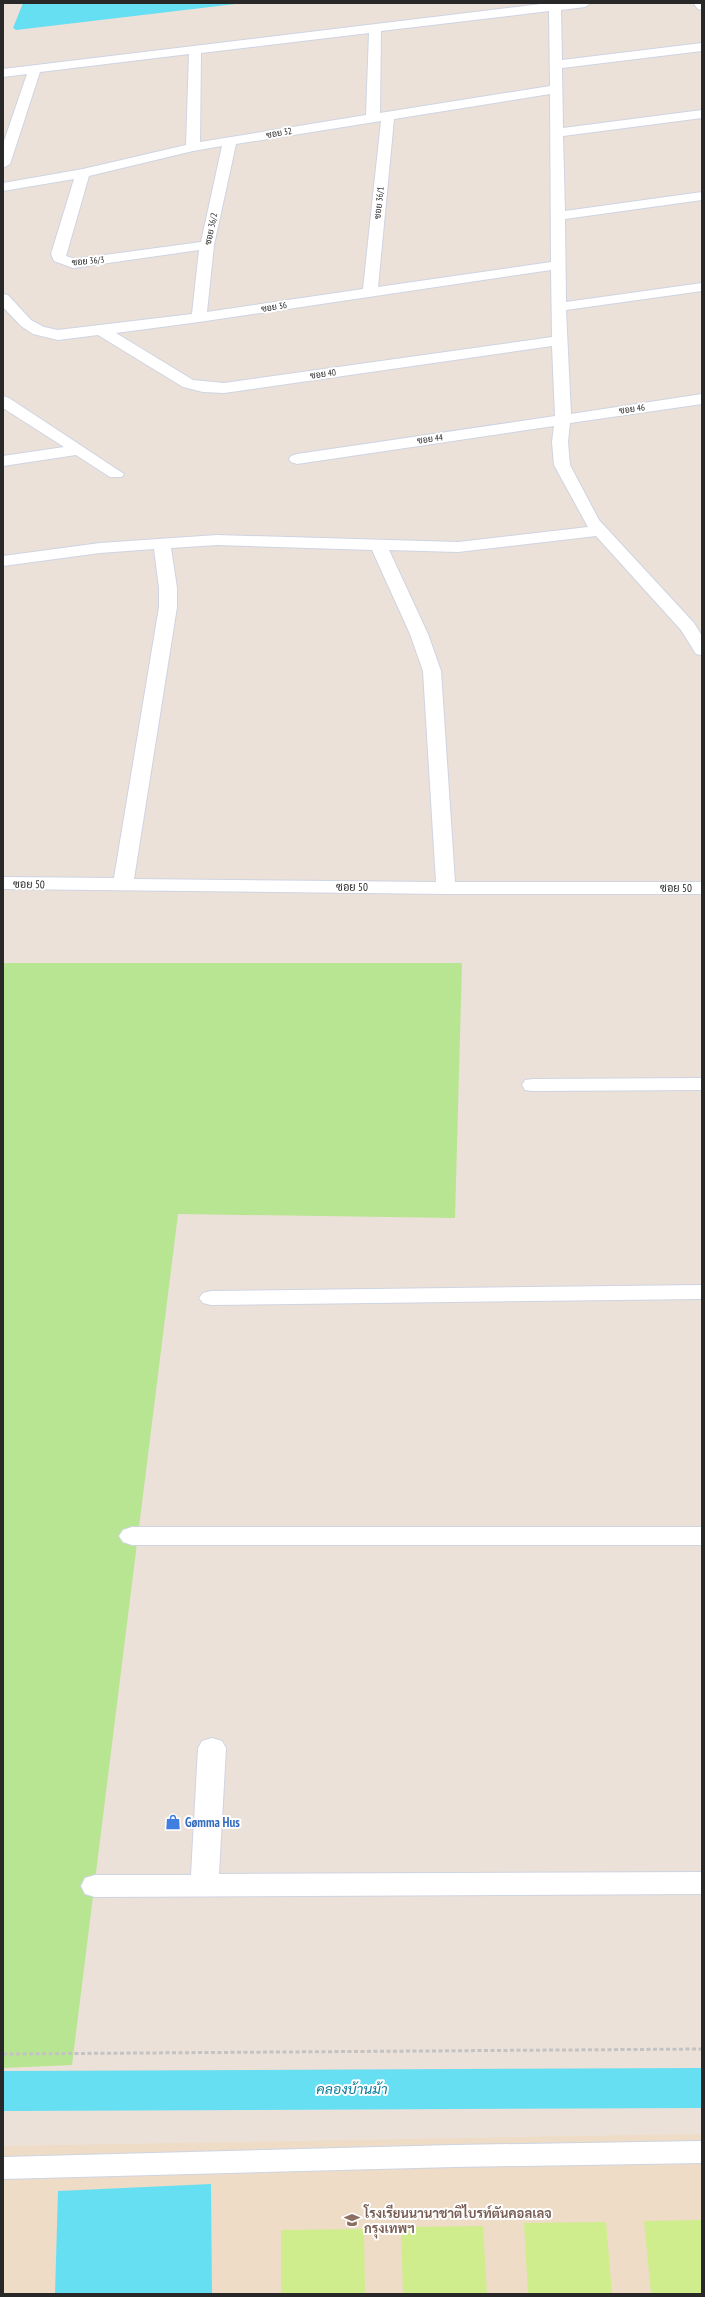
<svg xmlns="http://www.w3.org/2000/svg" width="705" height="2297" font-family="'PT Sans Narrow',Sarabun,sans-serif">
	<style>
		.education { fill: #eedcc6 }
		.green { fill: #b8e592 }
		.pitch { fill: #d0ed8d }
		.water { fill: #66dff3 }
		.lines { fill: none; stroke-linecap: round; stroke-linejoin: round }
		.canal { fill: #66dff3; fill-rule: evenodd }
		.service-casing { stroke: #ced4e2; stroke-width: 2 }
		.minor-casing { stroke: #ced4e2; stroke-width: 2 }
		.path { stroke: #c3c3c3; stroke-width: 3; stroke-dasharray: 4 2.5; stroke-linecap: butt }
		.service { fill: #fff; fill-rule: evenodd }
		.minor { fill: #fff; fill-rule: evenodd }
		.labels { text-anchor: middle; stroke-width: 4; stroke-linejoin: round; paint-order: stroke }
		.far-street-label { font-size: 9px; fill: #282828; stroke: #fff }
		.street-label { font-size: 11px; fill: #282828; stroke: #fff }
		.near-shop-label { font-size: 13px; font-weight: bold; fill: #366cbe; stroke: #fff; text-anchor: start }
		.near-education-label { font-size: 13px; font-weight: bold; fill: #785e54; stroke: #fff; text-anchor: start }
		.near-water-label { font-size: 14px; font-style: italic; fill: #087b9c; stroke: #fff }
	</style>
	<rect width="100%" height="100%" fill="#ebe1d8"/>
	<polygon class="education" points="702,2134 702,2294 3,2294 3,2146"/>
	<polygon class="green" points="3,963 462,963 455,1218 178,1214 72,2065 3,2068"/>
	<g class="pitch">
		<polygon points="702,2220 702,2294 651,2294 644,2221"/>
		<polygon points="606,2222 612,2294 528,2294 524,2223"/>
		<polygon points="483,2226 487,2294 403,2294 401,2227"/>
		<polygon points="364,2229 365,2294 281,2294 281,2230"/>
	</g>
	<g class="water">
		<polygon points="23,3 244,3 16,30 13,28"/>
		<polygon points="211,2184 212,2294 55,2294 58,2191"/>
	</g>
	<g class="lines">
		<polygon class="canal" points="702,2068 702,2108 3,2111 3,2071"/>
		<defs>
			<polygon id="service" points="702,2141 702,2163 454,2167 3,2179 3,2157 454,2145"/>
			<g id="minor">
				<path d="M549 3H591L585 7 561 10 562 60 702 43V51L562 68 563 128 702 110V118L563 136 565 211 702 192V200L565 219 566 302 702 283V291L566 310 571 414 702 394V404L570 423 568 442 570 465 599 520 694 623 702 636V655L696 654 681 630 596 536 458 552 389 550 428 634 441 671 455 882H702V894H446L3 889V877L114 878 159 607V588L154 549 100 553 3 566V556L100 543 217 535 458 542 588 527 554 465 552 442 554 426 297 464 291 462 289 459 291 456 297 454 555 416 552 346 224 393 203 392 183 387 98 335 58 340 33 334 21 326 3 307V294L8 295 31 320 44 327 58 330 192 314 199 250 73 268 54 261 51 254 74 179 3 191V183L83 169 186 145 189 54 40 72 10 164 3 168V144L27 74 3 77V69ZM549 11 550 86 380 113 381 31ZM369 33 366 115 200 142 201 53ZM550 94 551 262 378 287 394 119ZM381 121 363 289 207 312 214 245 236 144ZM222 146 201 242 75 259 66 256 89 176 193 151ZM551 270 552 337 224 383 193 380 116 333 199 322ZM217 545 372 550 410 634 423 671 436 882 134 879 177 607V588L171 548Z"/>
				<polygon points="693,3 702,3 702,10 698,9"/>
				<polygon points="3,396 9,398 124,474 122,477 110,477 76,455 3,466 3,456 64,447 3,408"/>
				<polygon points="702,1078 702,1090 533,1091 525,1090 522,1085 525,1080 533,1079"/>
				<polygon points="702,1285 702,1299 211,1305 203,1303 199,1298 203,1293 211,1291"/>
				<polygon points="132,1527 702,1527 702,1545 132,1545 123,1542 119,1536 123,1530"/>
				<polygon points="212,1738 222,1741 226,1748 219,1874 702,1872 702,1894 95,1897 85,1894 81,1886 85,1878 95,1875 191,1875 198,1748 202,1741"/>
			</g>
		</defs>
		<use href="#service" class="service-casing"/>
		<use href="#minor" class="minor-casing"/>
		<polyline class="path" points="3,2054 702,2049"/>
		<use href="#service" class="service"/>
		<use href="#minor" class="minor"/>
	</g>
	<defs>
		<symbol id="shop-bare" viewBox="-9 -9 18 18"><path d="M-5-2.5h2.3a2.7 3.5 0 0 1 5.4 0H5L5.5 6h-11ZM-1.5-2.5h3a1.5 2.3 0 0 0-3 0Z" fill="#3f7fe0" stroke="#fff" stroke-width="2.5" paint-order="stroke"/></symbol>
		<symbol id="school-bare" viewBox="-9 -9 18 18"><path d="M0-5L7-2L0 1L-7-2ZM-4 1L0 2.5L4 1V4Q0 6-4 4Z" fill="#8d6e63" stroke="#fff" stroke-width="2.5" paint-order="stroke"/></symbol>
	</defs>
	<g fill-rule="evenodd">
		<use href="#shop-bare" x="162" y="1811" width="22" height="22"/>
		<use href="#school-bare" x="341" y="2209" width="22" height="22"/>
	</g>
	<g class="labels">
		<g class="far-street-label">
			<text transform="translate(279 133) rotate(-10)" y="3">ซอย 32</text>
			<text transform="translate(379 203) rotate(-84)" y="3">ซอย 36/1</text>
			<text transform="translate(211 229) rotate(-78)" y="3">ซอย 36/2</text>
			<text transform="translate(88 261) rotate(-5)" y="3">ซอย 36/3</text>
			<text transform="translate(274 307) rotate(-9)" y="3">ซอย 36</text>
			<text transform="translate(323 374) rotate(-8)" y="3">ซอย 40</text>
			<text transform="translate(632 409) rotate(-8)" y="3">ซอย 46</text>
			<text transform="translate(430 439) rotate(-8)" y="3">ซอย 44</text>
		</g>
		<g class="street-label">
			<text transform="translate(29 884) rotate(1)" y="4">ซอย 50</text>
			<text x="352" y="891">ซอย 50</text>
			<text x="676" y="892">ซอย 50</text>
		</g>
		<g class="near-shop-label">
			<text x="185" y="1827">Gømma Hus</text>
		</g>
		<g class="near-education-label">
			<text x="364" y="2218">โรงเรียนนานาชาติไบรท์ตันคอลเลจ<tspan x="364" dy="15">กรุงเทพฯ</tspan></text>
		</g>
		<g class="near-water-label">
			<text x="352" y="2094">คลองบ้านม้า</text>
		</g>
	</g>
	<rect width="705" height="2297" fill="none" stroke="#282828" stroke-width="8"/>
</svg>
